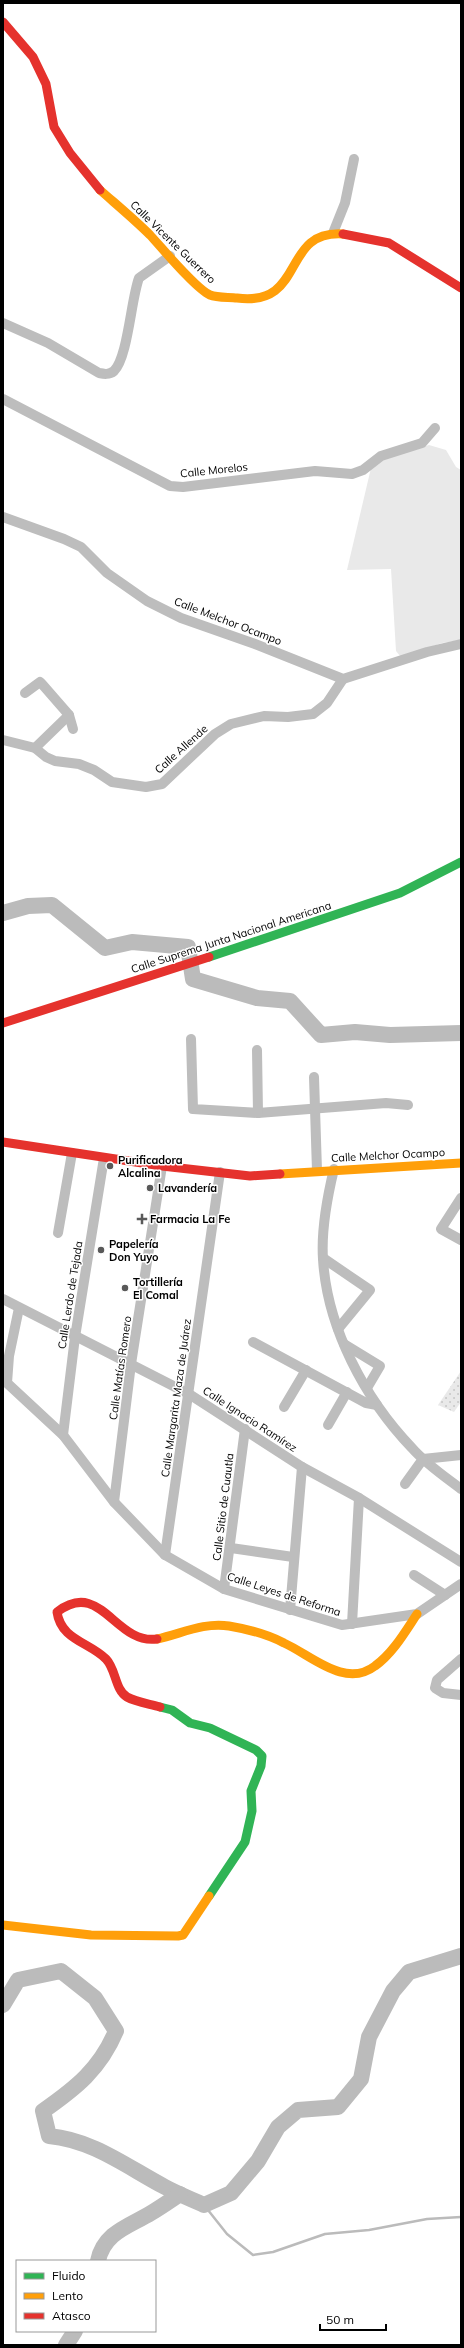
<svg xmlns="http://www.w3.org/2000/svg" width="464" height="2348" font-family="Mulish,sans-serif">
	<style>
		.green { fill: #e9e9e9 }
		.park { fill: url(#park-dots) }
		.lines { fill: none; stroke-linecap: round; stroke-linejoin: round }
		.stream { stroke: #bbb; stroke-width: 2.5 }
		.river { stroke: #bbb; stroke-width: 16 }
		.street { stroke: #bdbdbd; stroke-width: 10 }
		.fast { stroke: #30b455; stroke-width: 9 }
		.slow { stroke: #ff9f0a; stroke-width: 9 }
		.jam { stroke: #e5322d; stroke-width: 9 }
		.poi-dot { fill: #595959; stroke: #fff; stroke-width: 1.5 }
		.labels { text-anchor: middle; stroke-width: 3; stroke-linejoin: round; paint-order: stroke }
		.street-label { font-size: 11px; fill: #000; stroke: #fff }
		.poi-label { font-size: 11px; font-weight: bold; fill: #000; stroke: #fff; text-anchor: start }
	</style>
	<defs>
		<pattern id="park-dots" width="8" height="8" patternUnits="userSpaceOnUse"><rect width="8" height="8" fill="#e9e9e9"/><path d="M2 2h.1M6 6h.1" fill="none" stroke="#c6c6c6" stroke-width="1.8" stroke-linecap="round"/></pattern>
	</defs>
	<rect width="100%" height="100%" fill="#fff"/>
	<polygon class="green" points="429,445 446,450 456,467 461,470 461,640 442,643 401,657 396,651 391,569 347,570 371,468 383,459"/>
	<polygon class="park" points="461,1371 461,1402 454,1412 438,1405"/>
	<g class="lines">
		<polyline class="stream" points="204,2205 227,2234 253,2255 273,2252 325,2234 369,2230 427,2219 461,2217"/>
		<g class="river">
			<polyline points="3,913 28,906 52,905 105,948 132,942 188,947 193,979 257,998 290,1001 321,1035 355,1032 390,1035 461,1033"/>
			<path d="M3 2005 18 1980 61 1971 95 1998 116 2031C100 2069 76 2088 43 2111L49 2136C93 2140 127 2167 165 2187 178 2194 191 2199 204 2205L231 2193 258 2161 278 2127 298 2110 338 2107 361 2079 369 2037 393 1991 409 1972 461 1956"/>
			<path d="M98 2261C104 2232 130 2226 151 2213 161 2207 171 2200 180 2194"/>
			<polyline points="66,2345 75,2331"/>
		</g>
		<g class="street">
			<polyline points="333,233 345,203 354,159"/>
			<path d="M3 323 48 343 99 373C104 374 109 375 114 371 128 357 131 299 139 278L170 256"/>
			<polyline points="3,399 170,486 183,487 315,471 352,474 363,470 381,456 422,443 435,428"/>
			<polyline points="3,517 64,539 81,547 107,573 147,601 181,618 255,644 343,679 427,652 461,644"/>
			<polyline points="25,693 40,682 42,684 69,715 73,729"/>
			<polyline points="3,740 35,748 46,757 55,761 79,764 94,770 112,782 146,787 162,784 215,734 231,724 264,716 288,717 313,714 327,703 343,679"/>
			<polyline points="35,748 69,715"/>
			<polyline points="191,1039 193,1109 258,1113 386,1103 408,1105"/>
			<polyline points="257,1050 258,1113"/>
			<polyline points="314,1077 317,1171"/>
			<path d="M334 1169C327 1198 321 1229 323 1259 327 1328 365 1399 412 1448 426 1464 444 1476 461 1489"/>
			<polyline points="461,1198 441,1229 461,1240"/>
			<polyline points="58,1233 72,1153"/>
			<polyline points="323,1258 370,1290 338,1329"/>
			<polyline points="3,1299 189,1394 302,1467 359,1498 461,1562"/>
			<polyline points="19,1308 9,1356 7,1383 63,1435 114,1502 165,1555 224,1589 342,1625 417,1614 461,1584"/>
			<polyline points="253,1342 366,1403 377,1405"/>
			<polyline points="344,1344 380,1366 367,1388"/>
			<polyline points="284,1407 306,1370"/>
			<polyline points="328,1425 347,1392"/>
			<polyline points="63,1435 75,1337 104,1158"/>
			<polyline points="423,1459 461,1455"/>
			<polyline points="405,1484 423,1459"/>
			<polyline points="114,1502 131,1364 162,1166"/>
			<polyline points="231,1548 293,1557"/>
			<polyline points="165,1555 220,1172"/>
			<polyline points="414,1575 445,1595"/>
			<polyline points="224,1589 245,1429"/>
			<polyline points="290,1610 302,1467"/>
			<polyline points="352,1624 359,1498"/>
			<polyline points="461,1659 437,1680 435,1688 443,1693 461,1695"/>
		</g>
		<g class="fast">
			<polyline points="209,957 400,893 461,862"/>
			<polyline points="160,1707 172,1710 190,1723 210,1728 256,1750 262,1756 261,1766 251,1791 252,1811 245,1842 209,1896"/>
		</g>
		<g class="slow">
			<path d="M100 190C117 205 134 219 150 235 162 248 196 289 210 295 217 298 229 297 237 298 307 307 280 230 343 234"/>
			<polyline points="280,1174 461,1163"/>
			<path d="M157 1639C181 1634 203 1622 229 1626 247 1629 267 1634 284 1643 311 1655 345 1689 375 1666 393 1653 405 1632 417 1614"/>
			<polyline points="3,1925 91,1935 178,1936 183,1935 209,1896"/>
		</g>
		<g class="jam">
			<polyline points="3,22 33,57 46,84 54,127 70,153 100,190"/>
			<polyline points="343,234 389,243 461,288"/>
			<polyline points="3,1023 209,957"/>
			<polyline points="3,1142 162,1166 250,1176 280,1174"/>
			<path d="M157 1639C115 1645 101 1578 57 1612 61 1640 89 1642 106 1659 116 1669 115 1690 127 1697 136 1702 150 1704 160 1707"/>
		</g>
	</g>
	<g class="poi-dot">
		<circle cx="110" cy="1166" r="4"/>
		<circle cx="150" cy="1188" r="4"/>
		<path d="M140 1213h4v4h4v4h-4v4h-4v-4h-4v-4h4z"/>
		<circle cx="101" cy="1250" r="4"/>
		<circle cx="125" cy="1288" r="4"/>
	</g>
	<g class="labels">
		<g class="street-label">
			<text transform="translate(173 242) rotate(44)" y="4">Calle Vicente Guerrero</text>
			<text transform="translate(214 470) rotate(-6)" y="4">Calle Morelos</text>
			<text transform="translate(228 621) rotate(21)" y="4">Calle Melchor Ocampo</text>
			<text transform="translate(181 749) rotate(-42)" y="4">Calle Allende</text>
			<text transform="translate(231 937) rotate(-18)" y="4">Calle Suprema Junta Nacional Americana</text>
			<text transform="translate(388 1155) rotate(-3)" y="4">Calle Melchor Ocampo</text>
			<text transform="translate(70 1295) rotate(-81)" y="4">Calle Lerdo de Tejada</text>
			<text transform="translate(120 1368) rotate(-82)" y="4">Calle Matías Romero</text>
			<text transform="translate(176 1398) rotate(-82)" y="4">Calle Margarita Maza de Juárez</text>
			<text transform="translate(250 1419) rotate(33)" y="4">Calle Ignacio Ramírez</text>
			<text transform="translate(223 1507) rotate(-83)" y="4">Calle Sitio de Cuautla</text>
			<text transform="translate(284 1594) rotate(18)" y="4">Calle Leyes de Reforma</text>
		</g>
		<g class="poi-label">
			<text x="118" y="1164">Purificadora<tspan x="118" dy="13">Alcalina</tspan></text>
			<text x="158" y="1192">Lavandería</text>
			<text x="150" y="1223">Farmacia La Fe</text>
			<text x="109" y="1248">Papelería<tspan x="109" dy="13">Don Yuyo</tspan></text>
			<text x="133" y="1286">Tortillería<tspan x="133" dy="13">El Comal</tspan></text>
		</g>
	</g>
	<rect width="464" height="2348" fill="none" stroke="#000000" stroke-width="8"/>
	<rect x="16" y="2260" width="140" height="72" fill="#ffffff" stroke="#999999"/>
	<rect x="24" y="2273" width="20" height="6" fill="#30b455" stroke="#999999"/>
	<text x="52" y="2280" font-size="12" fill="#000000">Fluido</text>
	<rect x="24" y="2293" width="20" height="6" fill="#ff9f0a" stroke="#999999"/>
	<text x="52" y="2300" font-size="12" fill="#000000">Lento</text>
	<rect x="24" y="2313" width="20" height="6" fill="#e5322d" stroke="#999999"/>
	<text x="52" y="2320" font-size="12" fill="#000000">Atasco</text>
	<path d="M320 2324v6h66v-6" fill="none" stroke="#000000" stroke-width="2"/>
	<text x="326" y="2324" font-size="12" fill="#000000" stroke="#ffffff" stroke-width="3" paint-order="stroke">50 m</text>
</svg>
